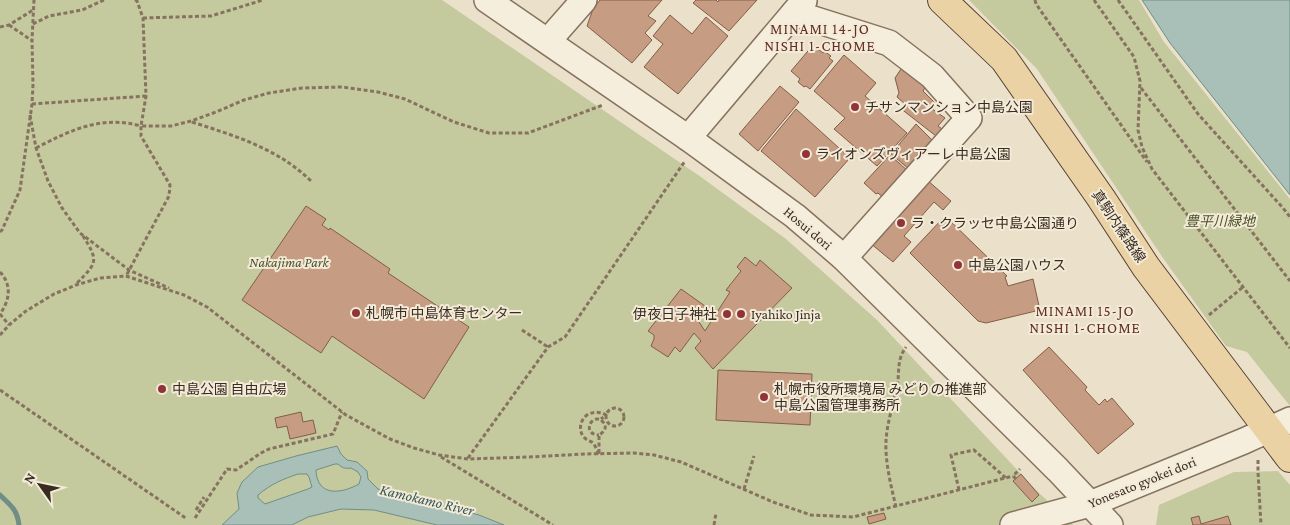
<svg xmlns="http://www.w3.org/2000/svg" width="1290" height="525" font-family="'Crimson Pro','Noto Sans JP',serif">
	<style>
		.green { fill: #c5c99e }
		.water { fill: #a9c0b9; stroke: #708e86; fill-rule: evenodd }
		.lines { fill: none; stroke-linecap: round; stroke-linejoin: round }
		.stream { stroke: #708e86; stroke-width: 5 }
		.building { fill: #c69c82; stroke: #835d47 }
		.minor-casing { stroke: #86735f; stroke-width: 28 }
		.major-casing { stroke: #554133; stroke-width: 30 }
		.path { stroke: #86735f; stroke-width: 3; stroke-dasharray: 4 2.5; stroke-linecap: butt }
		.minor { stroke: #f6eedc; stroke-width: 25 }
		.major { stroke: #ead2a5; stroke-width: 28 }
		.poi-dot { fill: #903438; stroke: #f3ead8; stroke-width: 2 }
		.labels { text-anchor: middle; stroke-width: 4; stroke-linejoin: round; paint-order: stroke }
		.poi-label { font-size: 14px; fill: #382c21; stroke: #f3ead8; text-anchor: start }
		.park-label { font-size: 14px; font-style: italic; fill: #4a532a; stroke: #f3ead8 }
		.street-label { font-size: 14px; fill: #382c21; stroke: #f3ead8 }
		.neighbourhood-label { font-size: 15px; letter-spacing: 1px; fill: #612f24; stroke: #f3ead8 }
		.water-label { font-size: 15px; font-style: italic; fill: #325653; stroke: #f3ead8 }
	</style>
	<rect width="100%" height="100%" fill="#ebe0c9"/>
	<g class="green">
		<polygon points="0,0 442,0 701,177 786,239 877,320 1038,492 1073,525 0,525"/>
		<polygon points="969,0 1139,0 1164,42 1290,199 1290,406 1247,352 1226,346 1163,258 1037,69"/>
		<polygon points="1278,471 1290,485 1290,525 1156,525 1159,505 1234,472"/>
	</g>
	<g class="water">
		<polygon points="1142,0 1290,0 1290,195 1170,43"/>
		<path d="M337 446 341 454 347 460 357 462 367 471 368 479 378 489 479 515 504 525H437L374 510 341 509 308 517 292 525H222L239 509 237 493 242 482 258 467 296 456ZM335 464H338C342 468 346 469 351 468L358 472 361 477 359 484C341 494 317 497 316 470ZM298 474H307L309 477 312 487 308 489 265 504 258 498V495C271 484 283 479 298 474Z"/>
	</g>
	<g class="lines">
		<path class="stream" d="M0 495C11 506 17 509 19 525"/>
	</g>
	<g class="building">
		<polygon points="600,0 662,0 648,16 656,21 645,33 652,40 632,63 587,26 593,9"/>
		<polygon points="696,0 716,0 718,2 719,0 757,0 729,31 693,3"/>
		<polygon points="670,15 692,34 706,17 728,36 678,94 644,67 663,44 653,36"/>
		<polygon points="813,45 823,53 824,51 831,56 829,58 833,61 810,89 806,86 804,87 798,82 800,79 791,71"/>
		<polygon points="844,55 876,83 865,96 907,133 877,166 834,129 845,118 814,91"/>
		<polygon points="901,69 926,86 923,91 935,103 931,108 945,118 938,126 942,129 936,136 900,108 905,104 897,97 899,93 895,78"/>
		<polygon points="780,86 799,102 758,151 739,134"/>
		<polygon points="796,109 850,158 815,197 761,151"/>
		<polygon points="916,124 933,141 909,169 891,154"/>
		<polygon points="890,155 908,171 884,198 878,193 876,194 864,183"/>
		<polygon points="926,179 951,201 943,210 934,202 904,236 911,242 893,262 870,243"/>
		<polygon points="306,206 326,219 322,225 329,230 330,228 390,269 388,273 469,327 424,399 332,336 321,353 242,300"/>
		<polygon points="945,216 1007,276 1005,277 1008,286 1033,279 1040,310 986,323 978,321 910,253"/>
		<polygon points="745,257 756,266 760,260 792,288 713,369 695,348 701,341 694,333 680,352 675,347 668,357 651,346 654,339 654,335 648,331 681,289 705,306 699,322 705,331 730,292 726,290 741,271 737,267"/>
		<polygon points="1049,347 1087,387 1085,390 1099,405 1105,399 1107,402 1112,398 1134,424 1098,454 1023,370"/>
		<polygon points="718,370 812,374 810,425 716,420"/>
		<polygon points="301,412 303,422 313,420 316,433 290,439 287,426 277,428 275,418"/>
		<polygon points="1021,474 1039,495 1032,502 1013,481"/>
		<polygon points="884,513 886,519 869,524 867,517"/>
		<polygon points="1199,516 1201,524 1228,516 1231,525 1193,525 1191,518"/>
	</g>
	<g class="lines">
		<defs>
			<g id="minor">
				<polyline points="487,0 688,138 795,216 844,258 1058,470 1110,525"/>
				<polyline points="794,13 889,43 932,76 969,118 844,258"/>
				<polyline points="548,41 584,0"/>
				<polyline points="688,138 804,1"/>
				<polyline points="1013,525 1090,504 1244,441 1290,420"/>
			</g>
			<polyline id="major" points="942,0 1004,59 1101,198 1146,267 1290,458"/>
		</defs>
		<use href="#minor" class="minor-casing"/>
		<use href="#major" class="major-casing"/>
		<g class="path">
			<polyline points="135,0 137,1 143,18 146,96 141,126 171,126 191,121 216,112 244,100 269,93 302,88 342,87 378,92 405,99 454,122 489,133 528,133 603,105"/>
			<polyline points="1035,0 1036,4 1147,162"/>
			<polyline points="1094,0 1134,57 1140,81 1138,130 1142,147 1152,169 1290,348"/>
			<polyline points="1118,0 1198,114 1283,208 1290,217"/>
			<polyline points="143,18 211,16 263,0"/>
			<polyline points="33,24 49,16 82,10 104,0"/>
			<polyline points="9,25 31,40"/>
			<polyline points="0,27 9,25 33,10"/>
			<polyline points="1141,88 1290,281"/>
			<polyline points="32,104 146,96"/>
			<polyline points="30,115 36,148 48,181 62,208 80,233 129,270 169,288"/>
			<path d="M192 122C235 136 277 148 311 181"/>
			<path d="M36 148C71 130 101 115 141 126V136L170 185 169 196 126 276"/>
			<polyline points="0,232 2,230 20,190 32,104 33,85 32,40 34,0"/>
			<path d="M0 272C12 285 10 300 0 314"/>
			<path d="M77 283C97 263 99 261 83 236"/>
			<polyline points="0,314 9,325"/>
			<polyline points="1209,315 1243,287"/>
			<polyline points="522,330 548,347"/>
			<polyline points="0,335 9,325 26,311 54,294 76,285 100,278 126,276 184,295 207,307 346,415 390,439 414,448 439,455 468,459 529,457 585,454 633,453 654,455 681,462 773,502 811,515 853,517 1013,476"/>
			<polyline points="0,390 187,519"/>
			<circle cx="615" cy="417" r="9"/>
			<path d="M599 453V435C604 432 608 427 603 422 593 411 580 434 599 435"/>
			<path d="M599 454C597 451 595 445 593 443 591 441 588 441 586 439 578 433 579 421 587 415 594 411 600 412 606 415L601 419"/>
			<polyline points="441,457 553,525"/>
			<polyline points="468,458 548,347 565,337 685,161"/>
			<polyline points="1258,460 1258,472 1261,525"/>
			<polyline points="1016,479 1013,476 1020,469"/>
			<polyline points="744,489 754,456"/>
			<polyline points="959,490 951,455 974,450 1006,478"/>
			<path d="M896 507C891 486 885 462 886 441 887 423 893 405 897 387 900 372 896 361 906 347"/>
			<polyline points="196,510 204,497"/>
			<polyline points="195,518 227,469 236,470 261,453 269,449 333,434 342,412"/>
			<polyline points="714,525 716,513"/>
		</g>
		<use href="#minor" class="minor"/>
		<use href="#major" class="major"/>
	</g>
	<g class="poi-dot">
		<circle cx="855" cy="107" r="5"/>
		<circle cx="806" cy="154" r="5"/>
		<circle cx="901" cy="223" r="5"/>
		<circle cx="958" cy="265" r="5"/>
		<circle cx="356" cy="313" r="5"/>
		<circle cx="727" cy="314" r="5"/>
		<circle cx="741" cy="314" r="5"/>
		<circle cx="162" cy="389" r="5"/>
		<circle cx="764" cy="397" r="5"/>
	</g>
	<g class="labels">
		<g class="poi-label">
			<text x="865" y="112">チサンマンション中島公園</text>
			<text x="816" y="159">ライオンズヴィアーレ中島公園</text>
			<text x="911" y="228">ラ・クラッセ中島公園通り</text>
			<text x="968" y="270">中島公園ハウス</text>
			<text x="366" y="318">札幌市 中島体育センター</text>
			<text x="717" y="319" text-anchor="end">伊夜日子神社</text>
			<text x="751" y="319">Iyahiko Jinja</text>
			<text x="172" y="394">中島公園 自由広場</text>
			<text x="774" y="394">札幌市役所環境局 みどりの推進部<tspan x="774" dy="16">中島公園管理事務所</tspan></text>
		</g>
		<g class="park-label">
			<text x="1220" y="226">豊平川緑地</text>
			<text x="289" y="267">Nakajima Park</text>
		</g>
		<g class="street-label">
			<text transform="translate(1119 226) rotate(56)" y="5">真駒内篠路線</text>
			<text transform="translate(808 228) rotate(40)" y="5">Hosui dori</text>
			<text transform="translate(1142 482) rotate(-22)" y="5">Yonesato gyokei dori</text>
		</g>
		<g class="neighbourhood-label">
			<text x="820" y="34">MINAMI 14-JO<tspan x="820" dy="17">NISHI 1-CHOME</tspan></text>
			<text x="1085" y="316">MINAMI 15-JO<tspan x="1085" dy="17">NISHI 1-CHOME</tspan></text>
		</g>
		<g class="water-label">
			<text transform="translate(427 500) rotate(13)" y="5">Kamokamo River</text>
		</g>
	</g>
	<g transform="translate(40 485) rotate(303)" stroke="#f3ead8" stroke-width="4" paint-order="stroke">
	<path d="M0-4L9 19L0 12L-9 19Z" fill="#382c21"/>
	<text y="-8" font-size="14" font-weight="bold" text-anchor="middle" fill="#382c21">N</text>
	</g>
</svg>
